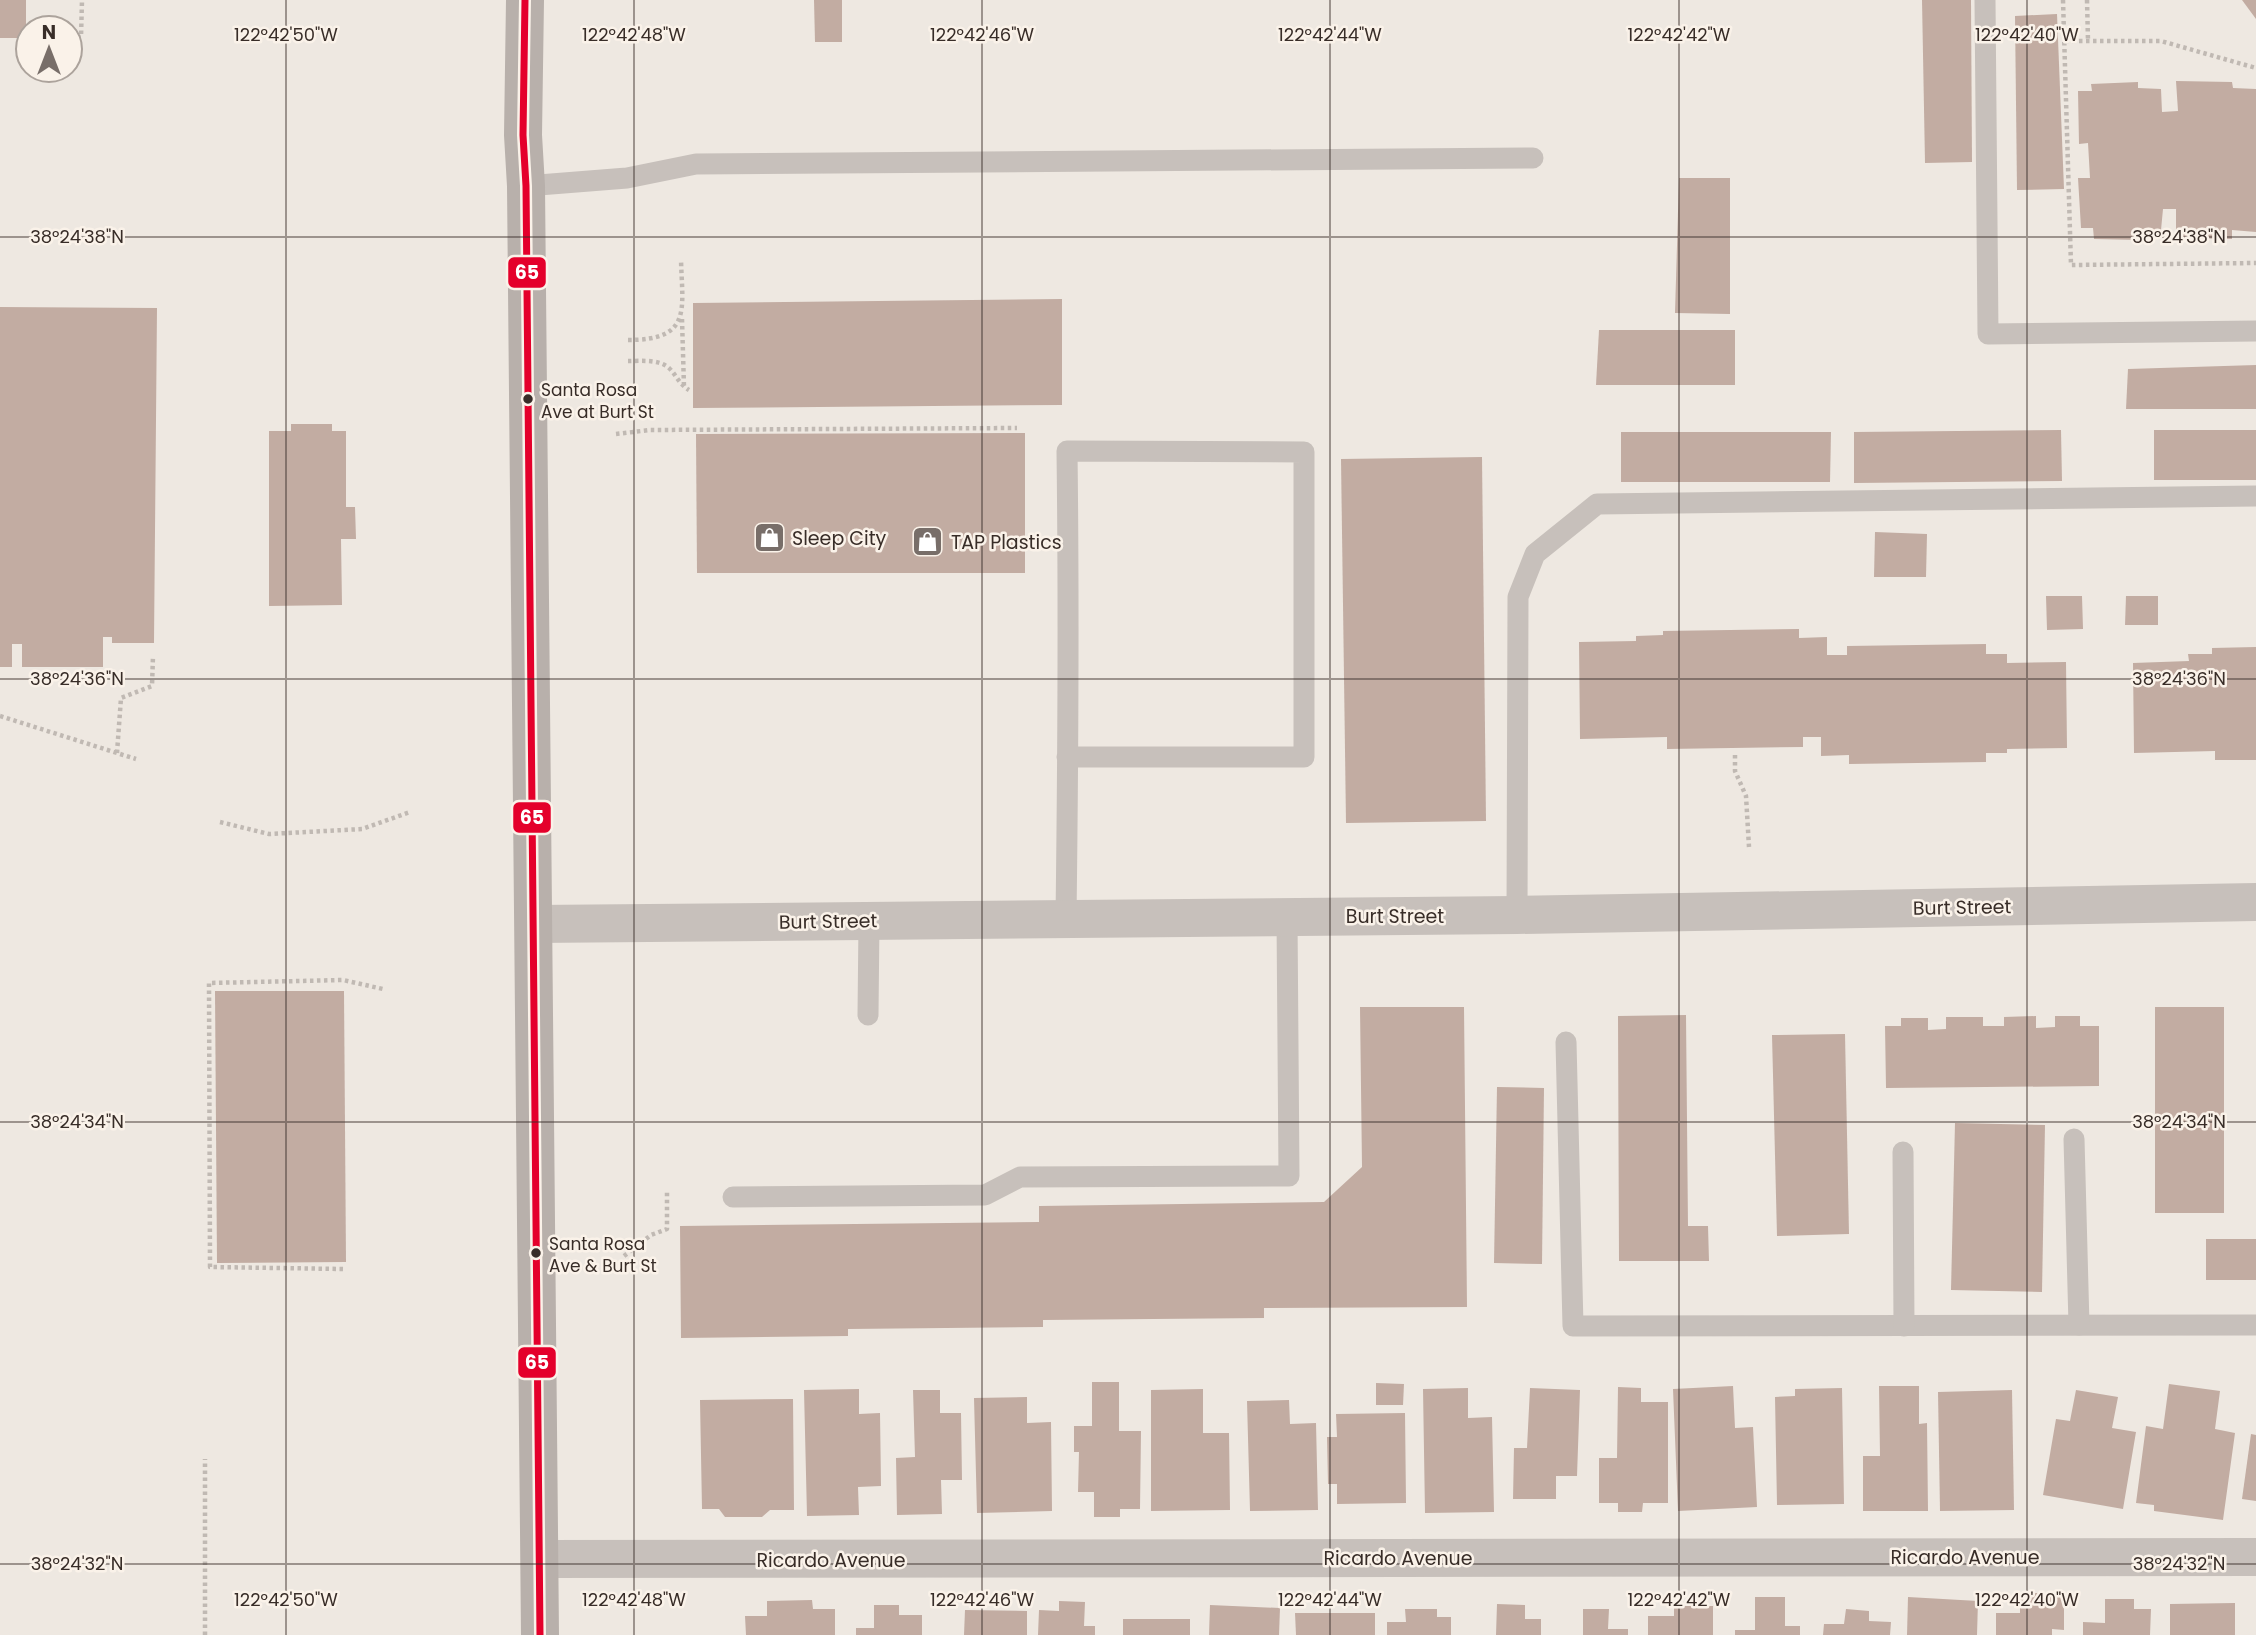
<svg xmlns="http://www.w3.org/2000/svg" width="2256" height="1635" font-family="Poppins,sans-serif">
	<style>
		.building { fill: #c2aca2 }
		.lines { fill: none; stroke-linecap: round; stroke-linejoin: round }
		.path { stroke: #c0b9b3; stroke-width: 4.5; stroke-dasharray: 3.5 3.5; stroke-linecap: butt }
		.service { stroke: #c7c0bb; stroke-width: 21 }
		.minor { stroke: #c7c0bb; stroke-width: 38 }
		.secondary { stroke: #b8b0ab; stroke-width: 38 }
		.bus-1-casing { stroke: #faf2e9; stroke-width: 12 }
		.bus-1 { stroke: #e4002b; stroke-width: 7 }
		.ticks { fill: none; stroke: #382d28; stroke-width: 2; stroke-opacity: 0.45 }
		.bus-dot { fill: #382d28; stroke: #faf2e9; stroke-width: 2.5 }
		.labels { text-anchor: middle; stroke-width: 5; stroke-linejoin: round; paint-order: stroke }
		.bus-label { font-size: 17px; fill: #382d28; stroke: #faf2e9; text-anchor: start }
		.poi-label { font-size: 19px; fill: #382d28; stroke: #faf2e9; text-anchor: start }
		.street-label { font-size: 19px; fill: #382d28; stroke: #faf2e9 }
		.ticks-label { font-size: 18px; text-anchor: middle; fill: #382d28; stroke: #faf2e9; stroke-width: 5; stroke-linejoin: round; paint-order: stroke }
		.line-badge { stroke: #faf2e9; stroke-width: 2.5 }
		.badge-label { font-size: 19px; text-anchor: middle; font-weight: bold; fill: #fff }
	</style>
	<rect width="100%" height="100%" fill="#eee8e1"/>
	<g class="building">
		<rect x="0" y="0" width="26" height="38"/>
		<polygon points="814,0 842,0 842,42 815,42"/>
		<polygon points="1922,0 1971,0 1972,162 1925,163"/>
		<polygon points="2242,0 2256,0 2256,19"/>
		<polygon points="2057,14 2064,189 2017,190 2015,16"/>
		<polygon points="2176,81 2232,82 2233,88 2256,89 2256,232 2232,230 2232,239 2176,238 2176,209 2163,209 2161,230 2141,229 2140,240 2094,239 2093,228 2081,228 2078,178 2090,178 2088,143 2079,144 2078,91 2092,91 2091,84 2138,82 2138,88 2161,89 2162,112 2178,111"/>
		<polygon points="1679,178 1730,178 1730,314 1675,313"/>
		<polygon points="1062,299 1062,405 693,408 693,303"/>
		<polygon points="0,307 157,308 154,643 112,643 112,637 103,637 103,667 22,667 22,644 12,644 12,667 0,667"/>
		<polygon points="1599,330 1735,330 1735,385 1596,385"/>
		<polygon points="2256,365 2256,409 2126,409 2128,369"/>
		<polygon points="291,424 332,424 332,431 346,431 346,507 355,507 356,539 341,539 342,605 269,606 269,431 291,431"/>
		<polygon points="2061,430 2062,481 1854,483 1854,432"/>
		<rect x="2154" y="430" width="102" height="50"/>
		<polygon points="1621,432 1831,432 1830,482 1621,482"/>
		<polygon points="1025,433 1025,573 697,573 696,434"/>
		<polygon points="1482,457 1486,821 1346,823 1341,459"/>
		<polygon points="1875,532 1927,534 1926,577 1874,577"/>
		<polygon points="2046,596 2082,596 2083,629 2047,630"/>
		<polygon points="2126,596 2158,596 2158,625 2125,625"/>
		<polygon points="1799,629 1799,638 1827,637 1827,655 1847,655 1847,646 1986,644 1986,654 2007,654 2007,663 2066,662 2067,748 2007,749 2007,753 1986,753 1986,762 1849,764 1849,755 1821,756 1821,737 1803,737 1803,747 1667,749 1667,737 1580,739 1579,642 1636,641 1636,636 1663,635 1663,631"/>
		<polygon points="2256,647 2256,760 2215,760 2215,751 2134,753 2133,663 2189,661 2188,654 2212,654 2212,648"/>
		<polygon points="215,991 344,991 346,1262 217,1263"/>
		<polygon points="1360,1007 1464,1007 1467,1307 1264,1308 1264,1318 1043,1320 1043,1327 848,1329 848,1336 681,1338 680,1226 1039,1222 1039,1206 1324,1202 1362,1167"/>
		<rect x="2155" y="1007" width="69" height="206"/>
		<polygon points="1686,1015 1688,1226 1708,1226 1709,1261 1619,1261 1618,1016"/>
		<polygon points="2036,1016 2036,1028 2055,1027 2055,1016 2080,1016 2080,1026 2099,1026 2099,1086 1886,1088 1885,1026 1901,1026 1901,1018 1928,1018 1928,1030 1946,1029 1946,1017 1983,1017 1983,1026 2004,1026 2004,1017"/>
		<polygon points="1845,1034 1849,1234 1777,1236 1772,1035"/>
		<polygon points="1497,1087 1544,1088 1542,1264 1494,1263"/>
		<polygon points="1955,1123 2045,1125 2042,1292 1951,1290"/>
		<rect x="2206" y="1239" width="50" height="41"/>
		<polygon points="1092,1382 1119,1382 1119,1431 1141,1431 1140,1509 1120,1509 1120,1517 1094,1517 1094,1492 1078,1492 1079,1452 1074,1452 1074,1426 1092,1426"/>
		<polygon points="1376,1383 1404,1384 1403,1405 1376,1405"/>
		<polygon points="2169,1384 2220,1391 2215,1429 2235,1433 2223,1520 2154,1511 2154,1505 2136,1503 2146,1426 2163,1429"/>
		<polygon points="1733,1386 1735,1428 1753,1427 1757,1507 1678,1511 1673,1389"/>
		<polygon points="1879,1386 1919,1386 1919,1424 1927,1423 1928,1511 1863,1511 1863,1456 1880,1456"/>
		<polygon points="1618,1387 1641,1388 1641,1402 1668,1402 1668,1503 1643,1503 1642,1512 1618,1512 1618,1503 1599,1503 1599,1458 1617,1458"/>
		<polygon points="1468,1388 1468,1418 1492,1417 1494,1512 1425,1513 1423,1389"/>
		<polygon points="1530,1388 1580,1390 1577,1476 1556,1476 1556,1499 1513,1499 1514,1448 1527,1448"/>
		<polygon points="1842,1388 1844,1504 1777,1505 1775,1397 1795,1396 1795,1389"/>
		<polygon points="859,1389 859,1414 880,1413 881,1486 858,1487 859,1515 807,1516 804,1390"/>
		<polygon points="1203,1389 1203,1433 1229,1433 1230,1510 1151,1511 1151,1390"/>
		<polygon points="913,1390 940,1390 940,1413 961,1413 962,1480 941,1480 942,1514 897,1515 896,1458 915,1457"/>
		<polygon points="2012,1390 2014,1510 1940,1511 1938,1392"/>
		<polygon points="2076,1390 2118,1397 2112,1428 2136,1432 2123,1509 2043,1495 2056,1419 2070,1421"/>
		<polygon points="1027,1397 1027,1423 1051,1422 1052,1511 977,1513 974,1398"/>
		<polygon points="793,1399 794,1510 770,1510 762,1517 725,1517 719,1509 702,1509 700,1400"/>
		<polygon points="1289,1400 1290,1424 1316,1423 1318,1510 1250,1511 1247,1401"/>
		<polygon points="1405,1413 1406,1503 1337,1504 1337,1484 1328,1484 1327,1437 1337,1437 1336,1414"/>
		<polygon points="2251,1434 2256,1435 2256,1501 2242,1499"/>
		<polygon points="2020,1593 2064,1593 2064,1630 2052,1629 2052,1635 1996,1635 1996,1613 2020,1613"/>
		<polygon points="1755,1597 1785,1597 1785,1626 1800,1626 1800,1635 1735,1635 1735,1630 1755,1630"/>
		<polygon points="1908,1597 1978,1601 1977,1635 1907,1635"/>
		<polygon points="2105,1599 2134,1599 2134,1609 2151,1609 2150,1635 2083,1635 2083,1622 2105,1623"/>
		<polygon points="812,1600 813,1609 835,1609 835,1635 746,1635 745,1616 767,1616 767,1601"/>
		<polygon points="1059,1601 1085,1602 1084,1626 1095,1626 1095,1635 1038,1635 1039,1610 1059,1611"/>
		<polygon points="2235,1603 2235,1635 2170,1635 2170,1604"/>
		<polygon points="1497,1604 1525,1605 1525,1619 1541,1619 1541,1635 1496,1635"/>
		<polygon points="874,1605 899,1605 899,1615 922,1615 922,1635 856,1635 856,1628 874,1628"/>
		<polygon points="1210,1605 1280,1608 1279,1635 1209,1635"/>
		<polygon points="1674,1606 1713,1606 1713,1635 1648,1635 1648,1616 1674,1616"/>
		<polygon points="1405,1609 1437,1609 1437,1617 1451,1617 1451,1635 1387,1635 1387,1622 1406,1622"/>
		<polygon points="1583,1609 1609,1609 1608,1629 1628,1629 1628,1635 1583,1635"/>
		<polygon points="1846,1609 1869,1611 1869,1621 1891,1622 1890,1635 1823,1635 1824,1624 1844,1624"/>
		<polygon points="965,1610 1027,1611 1027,1635 964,1635"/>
		<polygon points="1295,1613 1375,1613 1375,1635 1296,1635"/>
		<rect x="1123" y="1619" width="67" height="16"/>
	</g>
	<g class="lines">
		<g class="path">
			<polyline points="2063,0 2071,265 2256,263"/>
			<polyline points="2087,0 2088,41"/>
			<polyline points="70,37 81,37 82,0"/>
			<polyline points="2065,41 2161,41 2256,68"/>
			<polyline points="682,319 684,387"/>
			<path d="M628 340C693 340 682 309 681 259"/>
			<path d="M628 361C641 361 659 359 669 368 677 376 679 384 689 390"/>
			<polyline points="616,434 650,430 1017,428"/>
			<polyline points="0,716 136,759"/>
			<polyline points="117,753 121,698 152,686 153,656"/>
			<polyline points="1735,755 1735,771 1746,796 1749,847"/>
			<polyline points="220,822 269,834 362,829 410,812"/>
			<polyline points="624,1256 651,1235 667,1229 667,1192"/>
			<polyline points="343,1269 210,1267 209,983 343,980 383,989"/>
			<polyline points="205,1635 205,1459"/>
		</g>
		<g class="service">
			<polyline points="1985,0 1988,334 2256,331"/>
			<polyline points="526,186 627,178 696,164 1533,158"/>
			<polyline points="1517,915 1518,597 1535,554 1597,504 2256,496"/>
			<path d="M1066 919C1068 763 1069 607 1067 451L1304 452V757H1067"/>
			<polyline points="868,1015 869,921"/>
			<polyline points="1566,1042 1573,1326 2256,1325"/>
			<polyline points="2074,1139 2079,1325"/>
			<polyline points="1903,1152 1904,1326"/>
			<polyline points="733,1197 985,1195 1020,1177 1289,1176 1287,917"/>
		</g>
		<g class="minor">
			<polyline points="534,924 1517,915 2256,902"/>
			<polyline points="540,1559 2256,1557"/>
		</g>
		<polyline class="secondary" points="525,0 523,135 526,186 540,1635"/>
		<defs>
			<polyline id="bus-1" points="525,0 523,135 526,186 540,1635"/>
		</defs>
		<use href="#bus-1" class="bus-1-casing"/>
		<use href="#bus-1" class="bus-1"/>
	</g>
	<path class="ticks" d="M286 0V1635M634 0V1635M982 0V1635M1330 0V1635M1679 0V1635M2027 0V1635M0 237H2256M0 679H2256M0 1122H2256M0 1564H2256"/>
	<defs>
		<symbol id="shop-square" viewBox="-11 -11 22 22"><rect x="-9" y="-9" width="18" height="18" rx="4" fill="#786e69" stroke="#faf2e9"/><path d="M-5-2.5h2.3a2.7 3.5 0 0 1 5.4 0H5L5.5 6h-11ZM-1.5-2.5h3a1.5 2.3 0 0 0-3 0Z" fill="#fff"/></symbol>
	</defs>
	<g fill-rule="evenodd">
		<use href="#shop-square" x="752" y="520" width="35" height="35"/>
		<use href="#shop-square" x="910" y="524" width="35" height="35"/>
	</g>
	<g class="bus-dot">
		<circle cx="528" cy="399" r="6"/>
		<circle cx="536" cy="1253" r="6"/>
	</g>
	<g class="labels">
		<g class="bus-label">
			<text x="541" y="396">Santa Rosa<tspan x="541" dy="22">Ave at Burt St</tspan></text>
			<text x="549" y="1250">Santa Rosa<tspan x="549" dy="22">Ave &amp; Burt St</tspan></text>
		</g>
		<g class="poi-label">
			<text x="792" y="545">Sleep City</text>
			<text x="951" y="549">TAP Plastics</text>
		</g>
		<g class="street-label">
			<text transform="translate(1962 907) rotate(-1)" y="7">Burt Street</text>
			<text x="1395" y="923">Burt Street</text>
			<text transform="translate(828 921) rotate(-1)" y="7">Burt Street</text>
			<text x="1965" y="1564">Ricardo Avenue</text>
			<text x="1398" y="1565">Ricardo Avenue</text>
			<text x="831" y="1567">Ricardo Avenue</text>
		</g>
	</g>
	<g class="ticks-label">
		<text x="286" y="41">122°42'50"W</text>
		<text x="634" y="41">122°42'48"W</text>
		<text x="982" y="41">122°42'46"W</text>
		<text x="1330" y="41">122°42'44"W</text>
		<text x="1679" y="41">122°42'42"W</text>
		<text x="2027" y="41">122°42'40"W</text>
		<text x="77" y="243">38°24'38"N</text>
		<text x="2179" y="243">38°24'38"N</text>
		<text x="77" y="685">38°24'36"N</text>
		<text x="2179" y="685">38°24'36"N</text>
		<text x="77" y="1128">38°24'34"N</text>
		<text x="2179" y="1128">38°24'34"N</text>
		<text x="77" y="1570">38°24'32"N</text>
		<text x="2179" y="1570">38°24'32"N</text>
		<text x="286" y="1606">122°42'50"W</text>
		<text x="634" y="1606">122°42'48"W</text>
		<text x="982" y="1606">122°42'46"W</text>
		<text x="1330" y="1606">122°42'44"W</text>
		<text x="1679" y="1606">122°42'42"W</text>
		<text x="2027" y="1606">122°42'40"W</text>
	</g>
	<g class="line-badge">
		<rect x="507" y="256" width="40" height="33" rx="7" fill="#e4002b"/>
		<rect x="512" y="801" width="40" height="33" rx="7" fill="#e4002b"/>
		<rect x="517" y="1346" width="40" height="33" rx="7" fill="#e4002b"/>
	</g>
	<g class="badge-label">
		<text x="527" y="279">65</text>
		<text x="532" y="824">65</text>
		<text x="537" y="1369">65</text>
	</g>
	<g transform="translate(49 49)"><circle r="33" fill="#faf2e9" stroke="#aca39c" stroke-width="2"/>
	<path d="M0-5L12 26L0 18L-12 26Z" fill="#786e69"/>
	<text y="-10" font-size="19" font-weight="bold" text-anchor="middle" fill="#382d28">N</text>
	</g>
</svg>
